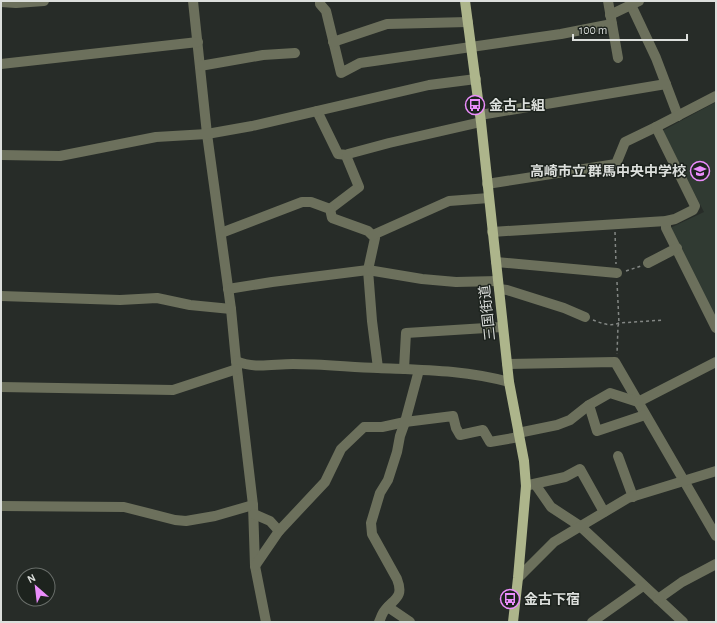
<svg xmlns="http://www.w3.org/2000/svg" width="717" height="623" font-family="'Alegreya Sans','Noto Sans JP',sans-serif">
	<style>
		.built { fill: #303a32 }
		.lines { fill: none; stroke-linecap: round; stroke-linejoin: round }
		.path { stroke: #838784; stroke-width: 1.5; stroke-dasharray: 3 3; stroke-linecap: butt }
		.minor { stroke: #6c705c; stroke-width: 10 }
		.major { stroke: #adb58b; stroke-width: 10 }
		.labels { text-anchor: middle; stroke-width: 3; stroke-linejoin: round; paint-order: stroke }
		.poi-label { font-size: 14px; font-weight: bold; fill: #dcdfdc; stroke: #1d231e; text-anchor: start }
		.street-label { font-size: 14px; fill: #dcdfdc; stroke: #1d231e }
	</style>
	<rect width="100%" height="100%" fill="#272c28"/>
	<polygon class="built" points="716,102 716,320 670,228 704,212 662,131"/>
	<g class="lines">
		<g class="path">
			<polyline points="615,232 616,264"/>
			<polyline points="626,271 641,266"/>
			<polyline points="617,282 619,323 618,326 617,354"/>
			<path d="M593 320C601 323 610 327 619 323L664 320"/>
		</g>
		<g class="minor">
			<polyline points="193,1 207,134 231,309 236,361 253,505 255,566 266,622"/>
			<polyline points="320,1 320,4 326,11 341,73 360,63 561,34 612,24"/>
			<polyline points="608,1 618,58"/>
			<polyline points="1,2 16,3 44,1"/>
			<polyline points="631,5 656,58 678,116"/>
			<polyline points="610,15 639,1"/>
			<polyline points="333,42 387,24 468,22"/>
			<polyline points="1,64 198,42"/>
			<polyline points="200,66 263,55 295,53"/>
			<polyline points="317,111 338,154 347,155"/>
			<polyline points="480,115 666,84"/>
			<polyline points="1,155 60,156 156,137 207,134 252,126 429,85 476,79"/>
			<polyline points="487,184 616,164 625,142 656,127"/>
			<polyline points="330,209 359,187 347,158 348,154 389,143 481,122"/>
			<polyline points="666,221 666,228 716,328"/>
			<polyline points="492,232 666,221 675,219 693,210 695,206 656,127 716,96"/>
			<polyline points="221,233 302,202 311,202 330,209 332,218 368,231 375,238 368,270 372,321 378,368"/>
			<polyline points="373,235 449,201 489,198"/>
			<polyline points="496,262 617,273"/>
			<polyline points="648,263 677,248"/>
			<polyline points="228,289 272,282 368,270 422,279 456,282 498,281"/>
			<polyline points="499,289 507,290 564,308 585,317"/>
			<polyline points="1,296 120,300 157,298 190,305 231,309"/>
			<path d="M236 361C254 369 273 364 293 364 321 364 350 367 378 368 424 370 465 370 509 382"/>
			<polyline points="507,364 615,362 716,536"/>
			<polyline points="404,369 406,333 502,327"/>
			<polyline points="1,387 173,390 237,369"/>
			<polyline points="589,405 597,431 645,415"/>
			<polyline points="518,433 557,425 570,420 589,405 610,393 638,402 716,362"/>
			<polyline points="618,456 633,497"/>
			<polyline points="535,484 551,507 580,526 683,622"/>
			<polyline points="529,485 565,477 580,469 604,512"/>
			<polyline points="1,506 124,507 175,520 186,521 215,516 253,505"/>
			<polyline points="254,514 270,521 279,531"/>
			<polyline points="255,566 279,531 325,482 341,449 364,427 382,427 405,422 453,416 456,428 460,435 483,430 490,442 519,437"/>
			<polyline points="518,578 554,542 628,498 716,471"/>
			<polyline points="658,599 682,582 716,564"/>
			<polyline points="388,607 410,622"/>
			<path d="M379 622C381 618 382 613 385 610 395 598 404 597 397 579L372 534 371 523 380 493 388 480 397 452 400 436 405 422 419 370"/>
			<polyline points="592,622 643,586"/>
		</g>
		<polyline class="major" points="465,1 481,122 509,382 524,461 526,486 518,578 513,622"/>
	</g>
	<defs>
		<symbol id="bus-ring" viewBox="-11 -11 22 22"><circle r="9.5" fill="#1d231e" stroke="#eb8dfc" stroke-width="1.5"/><path d="M-5-6H5V4H4V6H2V4H-2V6H-4V4H-5ZM-3.5-4V0h7V-4ZM-3.5 1.2v1.5H-2V1.2ZM2 1.2v1.5H3.5V1.2Z" fill="#eb8dfc"/></symbol>
		<symbol id="school-ring" viewBox="-11 -11 22 22"><circle r="9.5" fill="#1d231e" stroke="#eb8dfc" stroke-width="1.5"/><path d="M0-5L7-2L0 1L-7-2ZM-4 1L0 2.5L4 1V4Q0 6-4 4Z" fill="#eb8dfc"/></symbol>
	</defs>
	<g fill-rule="evenodd">
		<use href="#bus-ring" x="464" y="94" width="22" height="22"/>
		<use href="#school-ring" x="689" y="160" width="22" height="22"/>
		<use href="#bus-ring" x="499" y="588" width="22" height="22"/>
	</g>
	<g class="labels">
		<g class="poi-label">
			<text x="489" y="110">金古上組</text>
			<text x="686" y="176" text-anchor="end">高崎市立 群馬中央中学校</text>
			<text x="524" y="604">金古下宿</text>
		</g>
		<g class="street-label">
			<text transform="translate(487 313) rotate(-96)" y="5">三国街道</text>
		</g>
	</g>
	<rect width="717" height="623" fill="none" stroke="#dcdfdc" stroke-width="4"/>
	<g transform="translate(36 587) rotate(332)"><circle r="19" fill="#1d231e" stroke="#696e6a"/>
	<path d="M0-3L7 15L0 10L-7 15Z" fill="#eb8dfc"/>
	<text y="-6" font-size="11" font-weight="bold" text-anchor="middle" fill="#dcdfdc">N</text>
	</g>
	<path d="M573 34v6h114v-6" fill="none" stroke="#dcdfdc" stroke-width="2"/>
	<text x="579" y="34" font-size="12" fill="#dcdfdc" stroke="#1d231e" stroke-width="3" paint-order="stroke">100 m</text>
</svg>
